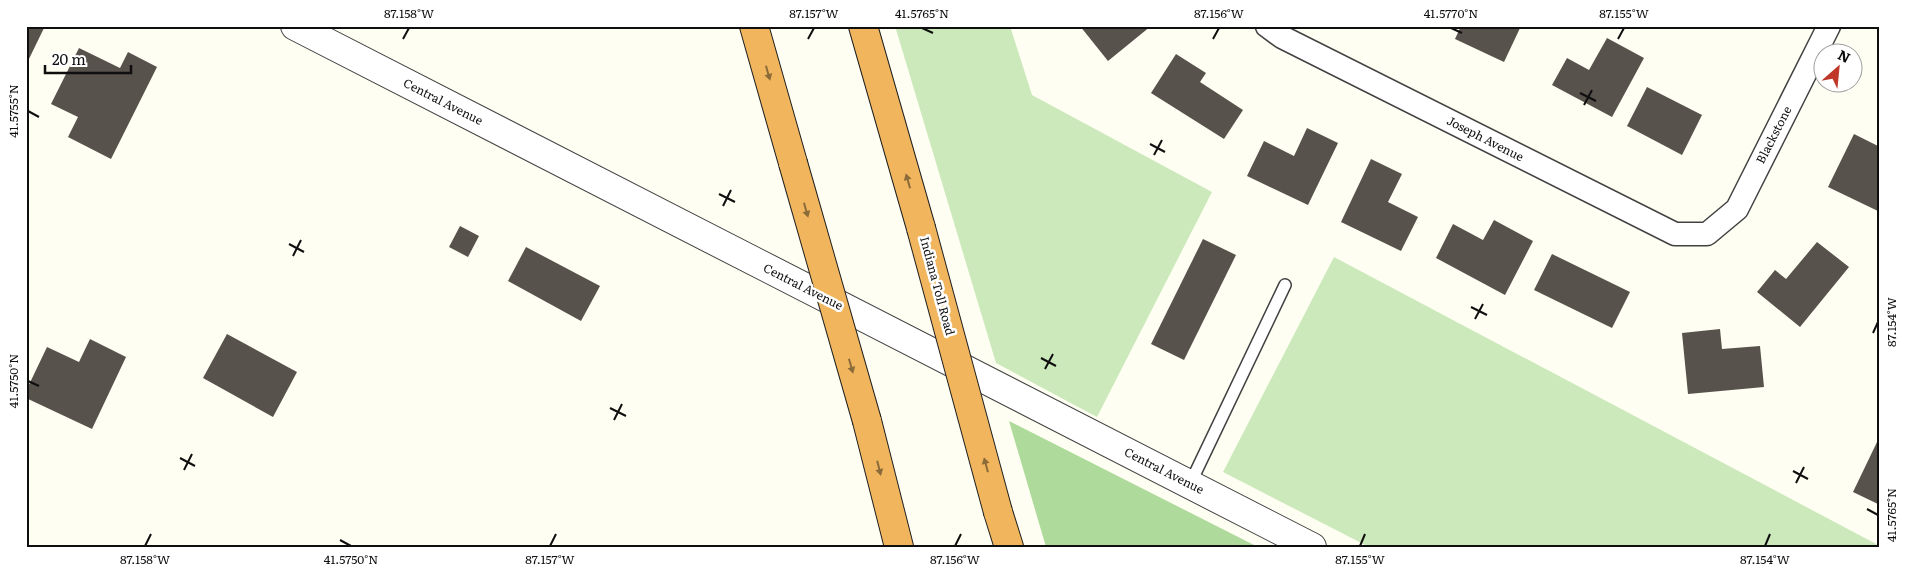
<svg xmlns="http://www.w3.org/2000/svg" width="1906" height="573" font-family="Literata,serif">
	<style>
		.green { fill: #cce9bb }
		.forest { fill: #aeda9b }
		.building { fill: #58524c }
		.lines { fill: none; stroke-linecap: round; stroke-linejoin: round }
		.service-casing { stroke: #424242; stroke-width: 14 }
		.minor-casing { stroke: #424242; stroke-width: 25 }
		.tertiary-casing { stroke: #424242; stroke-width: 30 }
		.motorway-casing { stroke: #202020; stroke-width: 30 }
		.service { stroke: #fff; stroke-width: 11 }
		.minor { stroke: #fff; stroke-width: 22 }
		.tertiary { stroke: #fff; stroke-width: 28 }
		.motorway { stroke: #f1b65d; stroke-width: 28 }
		.motorway-bridge-casing { stroke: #202020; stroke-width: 30; stroke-linecap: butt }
		.motorway-bridge { stroke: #f1b65d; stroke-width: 28 }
		.oneway { fill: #8b6b3a }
		.ticks { fill: none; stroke: #0f0f0f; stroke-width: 2 }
		.labels { text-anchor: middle; stroke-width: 5; stroke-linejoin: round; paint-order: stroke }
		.street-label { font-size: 12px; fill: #0f0f0f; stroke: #fff }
		.neatline { fill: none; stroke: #0f0f0f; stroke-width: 2 }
		.ticks-label { font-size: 12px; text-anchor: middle; fill: #0f0f0f }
	</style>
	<rect width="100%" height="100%" fill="#fffef2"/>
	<g class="green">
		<polygon points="895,26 1010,26 1032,95 1212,192 1097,417 996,363"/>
		<polygon points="1334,257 1880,546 1880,547 1369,547 1223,472"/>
	</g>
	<polygon class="forest" points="1009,421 1258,547 1046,547"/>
	<g class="building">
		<polygon points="26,26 45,26 26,65"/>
		<polygon points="1080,26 1151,26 1108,61"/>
		<polygon points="1461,26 1521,26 1504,62 1455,39"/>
		<polygon points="1607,38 1644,58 1612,117 1552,85 1567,58 1589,70"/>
		<polygon points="79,48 120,68 128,52 157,67 111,159 68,137 78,117 51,104"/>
		<polygon points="1176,54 1206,73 1200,82 1243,110 1224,139 1151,93"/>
		<polygon points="1647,87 1702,115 1682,155 1627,126"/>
		<polygon points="1307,128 1338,143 1308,205 1247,176 1264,141 1294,156"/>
		<polygon points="1854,134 1880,147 1880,212 1828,187"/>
		<polygon points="1371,159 1402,174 1388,202 1418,217 1401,251 1341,222"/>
		<polygon points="1494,220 1533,241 1505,295 1436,258 1453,224 1483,240"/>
		<polygon points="460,226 479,236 468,257 449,247"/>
		<polygon points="1203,239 1236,255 1184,360 1151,344"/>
		<polygon points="1817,242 1849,267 1800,327 1757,292 1775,270 1786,279"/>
		<polygon points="526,247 600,286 581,321 508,281"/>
		<polygon points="1552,254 1630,292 1612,328 1534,290"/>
		<polygon points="1720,329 1722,349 1760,346 1764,387 1688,394 1682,333"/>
		<polygon points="227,334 297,372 273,417 203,378"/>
		<polygon points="90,339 126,357 92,429 26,398 26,391 47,347 79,362"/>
		<polygon points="1878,440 1880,441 1880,505 1853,492"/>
	</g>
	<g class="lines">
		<defs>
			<polyline id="service" points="1190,484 1285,285"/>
			<polyline id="minor" points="1267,26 1282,37 1675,234 1707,234 1737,209 1829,26"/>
			<polyline id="tertiary" points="295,26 1312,547"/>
			<g id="motorway">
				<polyline points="754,26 793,163"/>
				<polyline points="863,26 921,228"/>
				<polyline points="867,421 899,547"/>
				<polyline points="998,512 1009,547"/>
			</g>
		</defs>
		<use href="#service" class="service-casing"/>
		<use href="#minor" class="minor-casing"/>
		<use href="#tertiary" class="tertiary-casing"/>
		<use href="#motorway" class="motorway-casing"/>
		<use href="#service" class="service"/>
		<use href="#minor" class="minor"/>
		<use href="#tertiary" class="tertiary"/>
		<use href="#motorway" class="motorway"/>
		<defs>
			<g id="motorway-bridge">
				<polyline points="793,163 867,421"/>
				<polyline points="921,228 998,512"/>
			</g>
		</defs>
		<use href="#motorway-bridge" class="motorway-bridge-casing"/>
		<use href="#motorway-bridge" class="motorway-bridge"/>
	</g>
	<defs><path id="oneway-solid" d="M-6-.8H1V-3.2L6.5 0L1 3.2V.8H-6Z" transform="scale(1.25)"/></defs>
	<g class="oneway">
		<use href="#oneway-solid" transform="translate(768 73) rotate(74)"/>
		<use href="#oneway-solid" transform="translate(908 181) rotate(-106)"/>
		<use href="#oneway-solid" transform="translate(806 210) rotate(74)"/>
		<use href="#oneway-solid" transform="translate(851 366) rotate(74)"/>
		<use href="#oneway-solid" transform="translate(986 465) rotate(-105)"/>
		<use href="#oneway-solid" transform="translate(879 468) rotate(76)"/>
	</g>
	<path class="ticks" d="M922 28 933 33M1451 28 1462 33M403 39 409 28M808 39 814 28M1213 39 1219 28M1618 39 1624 28M1580 93 1596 101M1584 105 1592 90M28 111 39 117M1150 144 1165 152M1154 155 1162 140M719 194 735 202M723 206 731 190M289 244 304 252M293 256 301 240M1471 307 1487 315M1475 319 1483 304M1873 333 1878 322M1041 358 1056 366M1045 369 1053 354M28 381 39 386M610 408 626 416M614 420 622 404M180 458 195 466M184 470 192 454M1793 471 1808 479M1796 483 1804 467M1867 509 1878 515M340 540 351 546M145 546 151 534M550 546 556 534M955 546 961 534M1360 546 1365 534M1765 546 1770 534"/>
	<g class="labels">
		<g class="street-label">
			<text transform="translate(443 102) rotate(27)" y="4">Central Avenue</text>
			<text transform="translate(1774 135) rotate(-63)" y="4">Blackstone</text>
			<text transform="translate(1485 139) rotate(27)" y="4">Joseph Avenue</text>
			<text transform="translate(937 286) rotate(75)" y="4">Indiana Toll Road</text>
			<text transform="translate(803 287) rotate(27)" y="4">Central Avenue</text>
			<text transform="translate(1164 471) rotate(27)" y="4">Central Avenue</text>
		</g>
	</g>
	<rect width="1906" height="573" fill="none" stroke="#ffffff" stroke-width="55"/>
	<g transform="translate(1838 68) rotate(27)"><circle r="24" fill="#ffffff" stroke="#9f9f9f"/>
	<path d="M0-4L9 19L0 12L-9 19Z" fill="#be3729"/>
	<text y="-8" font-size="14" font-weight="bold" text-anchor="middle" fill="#0f0f0f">N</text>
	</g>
	<path d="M45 65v8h86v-8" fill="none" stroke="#0f0f0f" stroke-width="2.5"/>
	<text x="52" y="65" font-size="15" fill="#0f0f0f" stroke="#ffffff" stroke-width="4" paint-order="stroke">20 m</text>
	<rect x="28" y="28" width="1850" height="518" class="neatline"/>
	<g class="ticks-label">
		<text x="409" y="18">87.158°W</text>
		<text x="814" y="18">87.157°W</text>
		<text x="922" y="18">41.5765°N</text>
		<text x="1219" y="18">87.156°W</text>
		<text x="1451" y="18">41.5770°N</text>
		<text x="1624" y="18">87.155°W</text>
		<text transform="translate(14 111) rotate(-90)" y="4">41.5755°N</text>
		<text transform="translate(1892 322) rotate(-90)" y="4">87.154°W</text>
		<text transform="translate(14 381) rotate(-90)" y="4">41.5750°N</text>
		<text transform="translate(1892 515) rotate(-90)" y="4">41.5765°N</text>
		<text x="145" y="564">87.158°W</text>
		<text x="351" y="564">41.5750°N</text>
		<text x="550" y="564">87.157°W</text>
		<text x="955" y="564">87.156°W</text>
		<text x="1360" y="564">87.155°W</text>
		<text x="1765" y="564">87.154°W</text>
	</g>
</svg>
